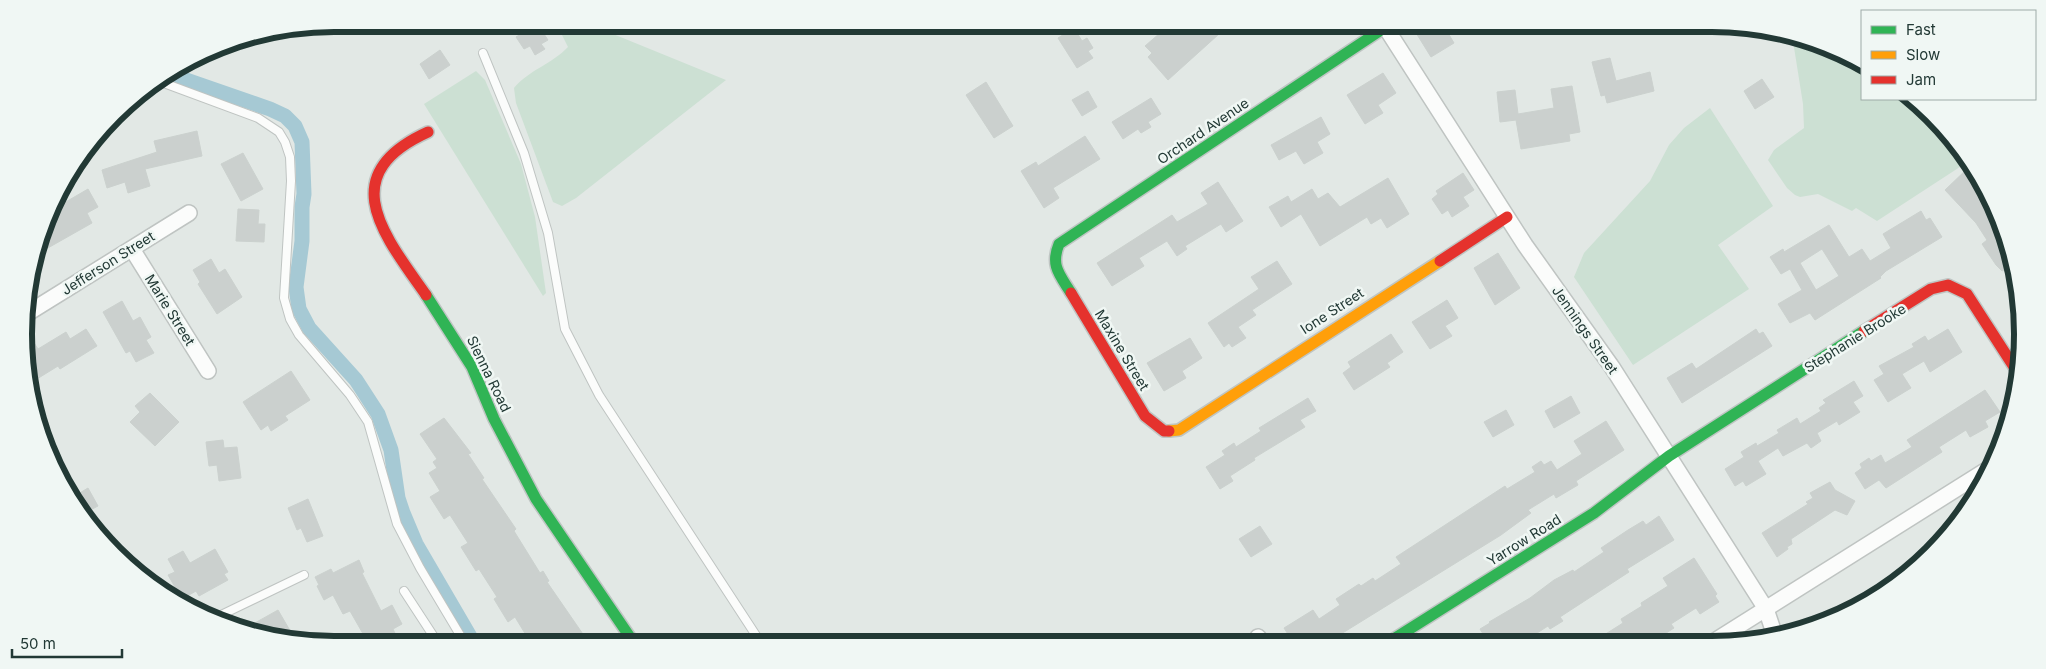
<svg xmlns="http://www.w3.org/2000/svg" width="2046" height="669" font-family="Inter,sans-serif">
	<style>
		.green { fill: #cce0d3 }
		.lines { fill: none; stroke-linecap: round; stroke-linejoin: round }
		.canal { stroke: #a6c9d4; stroke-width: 15 }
		.building { fill: #cbd0ce; stroke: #cbd1ce; fill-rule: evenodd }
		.lane-casing { stroke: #bfc4c2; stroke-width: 10 }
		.street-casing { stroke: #bfc4c2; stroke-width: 18 }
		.fast-casing { stroke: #bfc5c3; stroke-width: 14 }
		.slow-casing { stroke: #bfc5c3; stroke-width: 14 }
		.jam-casing { stroke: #bfc5c3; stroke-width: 14 }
		.lane { stroke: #fbfcfb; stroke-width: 8 }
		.street { stroke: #fbfcfb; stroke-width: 15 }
		.fast { stroke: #30b455; stroke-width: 11 }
		.slow { stroke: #ff9f0a; stroke-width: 11 }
		.jam { stroke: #e5322d; stroke-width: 11 }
		.labels { text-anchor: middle; stroke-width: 5; stroke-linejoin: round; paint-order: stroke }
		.street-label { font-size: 14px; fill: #223935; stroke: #f0f7f4 }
		.rim { fill: none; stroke: #223935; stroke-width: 6 }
	</style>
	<rect width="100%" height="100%" fill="#e2e8e5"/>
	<g class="green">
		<path d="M557 25H591L726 80 576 198 562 206 553 202 516 103 514 88C529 70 552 64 568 47Z"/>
		<polygon points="1795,39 1862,67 1862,99 1907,99 1958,150 1966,163 1877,221 1856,208 1852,211 1818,194 1800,197 1795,195 1787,188 1768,160 1774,150 1804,128 1803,104 1793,41"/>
		<polygon points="476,71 485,80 521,164 535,217 546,293 543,296 424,104"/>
		<polygon points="1710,108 1773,206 1718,245 1749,289 1633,365 1574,277 1584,253 1650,181 1669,145 1684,128"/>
	</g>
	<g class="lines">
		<polyline class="canal" points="172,75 270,109 285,116 295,126 302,142 304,194 302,207 302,241 296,287 299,309 309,328 356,380 378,414 391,450 398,498 403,513 416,544 472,640"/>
	</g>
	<g class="building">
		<polygon points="535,25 538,25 548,40 541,44 545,49 535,55 530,46 524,49 516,37"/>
		<polygon points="1167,27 1214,27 1219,34 1168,80 1148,57 1152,53 1145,46"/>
		<polygon points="1074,28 1082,41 1087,38 1093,48 1088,51 1093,58 1077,68 1058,38"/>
		<polygon points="1413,28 1445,28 1454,43 1431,57"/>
		<polygon points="440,50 450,65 429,79 420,64"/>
		<polygon points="1610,58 1616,81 1650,72 1654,91 1607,103 1605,95 1601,96 1592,62"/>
		<polygon points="1383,73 1396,93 1378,105 1383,113 1365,124 1347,95"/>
		<polygon points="1762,79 1774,97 1755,109 1744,91"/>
		<polygon points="986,82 1013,126 994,138 966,95"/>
		<polygon points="1572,86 1580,132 1569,134 1570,141 1521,149 1516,120 1500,122 1497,92 1515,90 1518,114 1554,108 1551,89"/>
		<polygon points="1088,91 1097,107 1082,116 1072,100"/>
		<polygon points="1151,98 1161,114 1148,122 1151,127 1141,133 1138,129 1123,139 1112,122"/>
		<polygon points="1321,117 1330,134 1317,142 1323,153 1304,164 1296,151 1279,160 1271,145"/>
		<polygon points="197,131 202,156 145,169 150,186 128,193 125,182 107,188 102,170 157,152 154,141"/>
		<polygon points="1085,136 1100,159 1053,188 1059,198 1044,208 1021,171 1036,162 1038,166"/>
		<polygon points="243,153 263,189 241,201 221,164"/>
		<polygon points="1967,169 1977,180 2016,274 2016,290 2004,270 2002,271 1996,265 1982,244 1987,240 1976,223 1945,190"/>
		<polygon points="1463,173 1474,190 1463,197 1469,206 1452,217 1448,210 1442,214 1432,199 1438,194 1436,191"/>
		<polygon points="1388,178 1409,214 1387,228 1381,218 1371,224 1367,217 1320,246 1301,214 1281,227 1269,207 1288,196 1291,202 1312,189 1318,199 1328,193 1340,207"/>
		<polygon points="1218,182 1243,221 1226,232 1221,224 1185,246 1187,249 1177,256 1167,241 1139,258 1144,266 1112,286 1097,263 1172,215 1177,222 1208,204 1201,193"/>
		<polygon points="88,189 98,207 87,213 92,223 39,253 52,210"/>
		<polygon points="238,209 259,210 258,224 265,224 264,242 236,241"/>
		<path d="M1921 211 1926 220 1930 218 1942 237 1886 271 1880 277 1881 278 1815 320 1810 313 1790 323 1778 304 1802 290 1790 269 1781 274 1770 257 1783 249 1784 252 1829 225 1849 257 1862 249 1870 261 1891 248 1883 234ZM1822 249 1839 276 1816 290 1800 263Z"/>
		<polygon points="1498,253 1520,288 1495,305 1474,268"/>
		<polygon points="211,259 219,273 225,269 242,297 217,314 198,284 200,282 193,270"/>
		<polygon points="1277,261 1292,284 1252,310 1256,315 1238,327 1246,338 1232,347 1229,343 1224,347 1208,323 1259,289 1251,277"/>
		<polygon points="1447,300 1458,318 1445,326 1452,336 1430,349 1412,322"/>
		<polygon points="122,301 133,321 140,317 151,337 146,340 154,353 136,362 130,351 126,353 103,312"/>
		<polygon points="86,329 97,346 60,369 58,366 32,382 29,335 38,349 66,332 70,339"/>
		<polygon points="1756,329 1759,334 1763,332 1772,346 1682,403 1667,378 1692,363 1696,369"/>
		<polygon points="1948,329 1962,352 1930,372 1924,361 1902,374 1911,388 1888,402 1874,380 1884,374 1879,366 1914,347 1912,344 1925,336 1928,341"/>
		<polygon points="1391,334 1403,352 1387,363 1390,367 1354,390 1343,373 1351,367 1348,362"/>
		<polygon points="1190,338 1202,358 1182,371 1186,378 1164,391 1147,363"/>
		<polygon points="291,371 310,400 285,416 288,420 271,431 268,425 261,430 243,402"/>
		<polygon points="1854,381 1863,396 1853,402 1860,412 1839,425 1837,421 1817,433 1821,441 1811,448 1807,443 1783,456 1778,448 1758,461 1766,474 1746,486 1743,481 1735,486 1725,469 1744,457 1741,452 1756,443 1757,446 1779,433 1777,430 1797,418 1800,424 1821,411 1819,408 1826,403 1823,400"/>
		<polygon points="1985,390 2000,412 1985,421 1988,427 1970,437 1966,430 1939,447 1942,452 1886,488 1879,480 1865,489 1855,473 1862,468 1860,464 1869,458 1871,461 1881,455 1885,463 1912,447 1907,440"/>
		<polygon points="150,393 179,422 155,446 130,422 140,412 135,406"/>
		<polygon points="1571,396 1580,413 1554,428 1545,411"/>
		<polygon points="1308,398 1316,411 1300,420 1305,427 1254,458 1255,460 1230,476 1233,481 1220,489 1206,467 1225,455 1222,451 1234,443 1236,447 1261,431 1259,428"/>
		<polygon points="1506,410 1514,425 1493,437 1484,422"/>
		<polygon points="444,418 471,453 468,454 484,478 482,479 516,529 514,531 540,573 543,571 549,581 547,582 587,640 529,640 515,617 508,622 494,599 497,597 479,569 476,571 461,547 468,543 450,515 444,519 430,497 440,491 429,473 437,468 433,462 437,459 420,434"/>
		<polygon points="1606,421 1624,450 1576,481 1578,485 1556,498 1554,494 1528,510 1531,513 1501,535 1328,642 1293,642 1284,628 1313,610 1319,619 1340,605 1336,599 1359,584 1361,586 1373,578 1375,581 1401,564 1396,557 1505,486 1507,489 1535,472 1532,467 1541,461 1544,465 1551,461 1557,470 1582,454 1574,441"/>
		<polygon points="223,440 224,448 237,447 241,478 219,481 217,465 209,466 206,442"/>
		<polygon points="1830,482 1835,490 1855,501 1847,515 1835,510 1791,539 1792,544 1787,547 1788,549 1777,557 1762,533 1808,504 1806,502 1813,498 1810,493"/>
		<polygon points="88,488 98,506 83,514 74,502 80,498 78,494"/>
		<polygon points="308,499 323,536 307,542 301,528 297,530 288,508"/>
		<polygon points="1659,516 1674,540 1627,569 1629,572 1560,617 1563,621 1550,629 1548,626 1523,642 1488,642 1480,629 1490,623 1489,622 1530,598 1554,580 1573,570 1574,572 1604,552 1601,548 1628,530 1643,521 1646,525"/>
		<polygon points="1260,526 1272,544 1251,557 1239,539"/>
		<polygon points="215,549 228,572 224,574 228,580 199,596 196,591 182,599 168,575 175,572 168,559 183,551 190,563"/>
		<polygon points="1694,558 1717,594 1715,596 1719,602 1700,614 1696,608 1671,624 1674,628 1652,642 1593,642 1623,623 1621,619 1642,606 1641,603 1668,586 1663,578"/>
		<polygon points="359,560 364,572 362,573 381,611 392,605 402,624 393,629 398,640 366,639 350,611 343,614 333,595 324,600 317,586 319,585 315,577 331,569 333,573"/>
		<polygon points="278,610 292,634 284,639 274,639 258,633 253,624"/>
	</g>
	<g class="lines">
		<defs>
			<g id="lane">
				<polyline points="483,53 524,153 548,233 565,329 599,395 759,640"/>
				<polyline points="161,82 258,118 279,132 285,142 290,157 291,181 284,298 290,319 299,335 350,395 368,422 397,524 420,568 463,640"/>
				<polyline points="404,591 436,640"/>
				<polyline points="219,616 304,575"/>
			</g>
			<g id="street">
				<polyline points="1386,28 1525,245 1612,367 1766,609 1775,636"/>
				<polyline points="132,249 208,371"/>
				<polyline points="28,313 189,213"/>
				<polyline points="1258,637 1261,641"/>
				<polyline points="1713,642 1988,469"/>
			</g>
			<g id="fast">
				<path d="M1071 293C1060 275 1050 266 1059 244L1384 28"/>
				<polyline points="426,295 472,367 494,419 536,499 632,640"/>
				<polyline points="1389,642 1594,513 1669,456 1864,331"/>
			</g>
			<polyline id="slow" points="1169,431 1179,430 1440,261"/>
			<g id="jam">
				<polyline points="1440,261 1507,217"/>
				<polyline points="1071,293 1145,416 1164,431 1169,431"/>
				<path d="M426 295C384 235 333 175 428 132"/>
				<polyline points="1864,331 1931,289 1948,285 1967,294 2016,370"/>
			</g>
		</defs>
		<use href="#lane" class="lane-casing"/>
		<use href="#street" class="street-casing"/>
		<use href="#fast" class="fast-casing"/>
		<use href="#slow" class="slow-casing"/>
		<use href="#jam" class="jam-casing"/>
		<use href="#lane" class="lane"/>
		<use href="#street" class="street"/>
		<use href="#fast" class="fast"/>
		<use href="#slow" class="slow"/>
		<use href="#jam" class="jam"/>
	</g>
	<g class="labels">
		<g class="street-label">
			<text transform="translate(1203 131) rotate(-34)" y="5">Orchard Avenue</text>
			<text transform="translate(108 263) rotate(-32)" y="5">Jefferson Street</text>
			<text transform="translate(170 310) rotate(58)" y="5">Marie Street</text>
			<text transform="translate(1332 311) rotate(-33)" y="5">Ione Street</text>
			<text transform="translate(1585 330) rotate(55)" y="5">Jennings Street</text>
			<text transform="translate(1855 338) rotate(-32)" y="5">Stephanie Brooke</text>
			<text transform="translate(1122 350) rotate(59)" y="5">Maxine Street</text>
			<text transform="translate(489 374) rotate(64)" y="5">Sienna Road</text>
			<text transform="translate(1524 540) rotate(-32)" y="5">Yarrow Road</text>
		</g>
	</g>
	<path d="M0 0H2046V669H0ZM334 32H1712A302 302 0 0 1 2014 334V334A302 302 0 0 1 1712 636H334A302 302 0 0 1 32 334V334A302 302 0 0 1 334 32Z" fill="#f0f7f4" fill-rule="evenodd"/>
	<path class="rim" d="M334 32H1712A302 302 0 0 1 2014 334V334A302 302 0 0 1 1712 636H334A302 302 0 0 1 32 334V334A302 302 0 0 1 334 32Z"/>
	<rect x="1861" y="10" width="175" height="90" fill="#f0f7f4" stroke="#9eaba8"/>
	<rect x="1871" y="26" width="25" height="8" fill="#30b455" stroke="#9eaba8"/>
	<text x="1906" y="35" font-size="15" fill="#223935">Fast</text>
	<rect x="1871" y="51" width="25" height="8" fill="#ff9f0a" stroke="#9eaba8"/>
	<text x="1906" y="60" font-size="15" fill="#223935">Slow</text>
	<rect x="1871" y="76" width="25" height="8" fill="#e5322d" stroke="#9eaba8"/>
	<text x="1906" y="85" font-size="15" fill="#223935">Jam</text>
	<path d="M12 649v8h110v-8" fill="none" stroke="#223935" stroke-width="2.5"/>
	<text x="20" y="649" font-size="15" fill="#223935" stroke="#f0f7f4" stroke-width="4" paint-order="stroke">50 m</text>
</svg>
